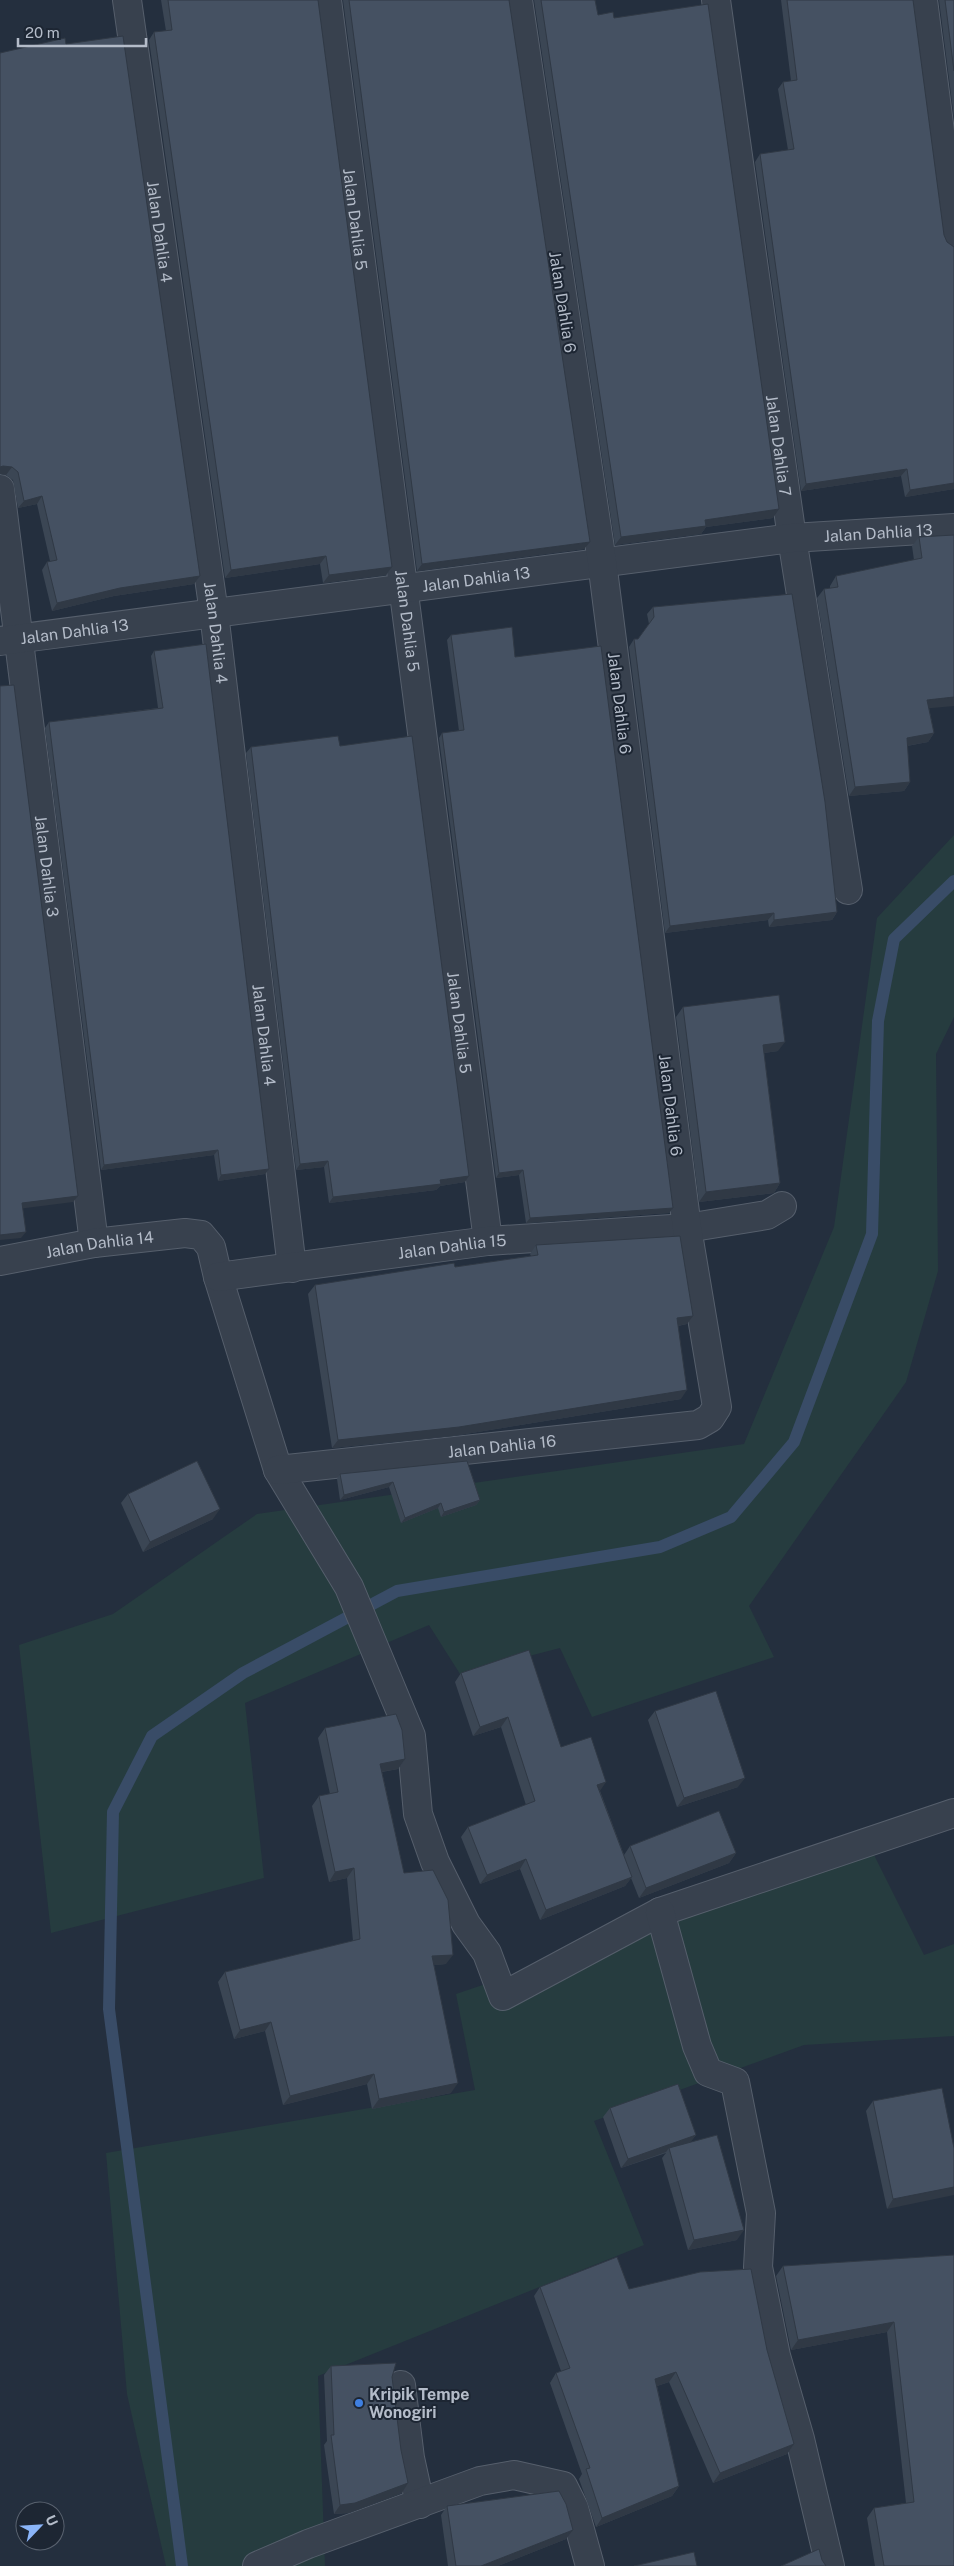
<svg xmlns="http://www.w3.org/2000/svg" width="954" height="2566" font-family="'Public Sans',sans-serif">
	<style>
		.green { fill: #263c3f }
		.lines { fill: none; stroke-linecap: round; stroke-linejoin: round }
		.stream { stroke: #394c67; stroke-width: 12 }
		.street-casing { stroke: #565f6c; stroke-width: 30 }
		.street { stroke: #38414e; stroke-width: 28 }
		.wall { fill: #3b4654 }
		.shaded-wall { fill: #303945 }
		.building { fill: #455162; stroke: #303945 }
		.shop-dot { fill: #3f7fe0; stroke: #1d2633; stroke-width: 2 }
		.labels { text-anchor: middle; stroke-width: 4; stroke-linejoin: round; paint-order: stroke }
		.street-label { font-size: 16px; fill: #b4bcc9; stroke: #1d2633 }
		.poi-label { font-size: 16px; font-weight: bold; fill: #b4bcc9; stroke: #1d2633; text-anchor: start }
	</style>
	<rect width="100%" height="100%" fill="#242f3e"/>
	<g class="green">
		<polygon points="954,835 954,1017 936,1054 938,1271 906,1382 749,1606 774,1657 592,1717 560,1648 460,1674 429,1625 245,1703 264,1878 51,1933 19,1645 113,1614 257,1514 744,1444 834,1227 877,918"/>
		<polygon points="873,1853 924,1955 954,1944 954,2036 804,2045 594,2121 644,2245 318,2376 325,2566 166,2566 127,2394 106,2153 475,2090 456,1994"/>
	</g>
	<g class="lines">
		<polyline class="stream" points="182,2566 109,2009 113,1812 152,1736 243,1673 397,1591 660,1547 731,1517 794,1442 872,1234 878,1021 894,939 954,881"/>
		<defs>
			<g id="street">
				<path id="s1" d="M127 0 214 613 292 1268"/>
				<path id="s2" d="M327 0 488 1241"/>
				<path id="s3" d="M716 0 792 538 848 890"/>
				<polyline points="923,0 954,240"/>
				<path id="s4" d="M0 489 94 1243"/>
				<path id="s5" d="M0 641 792 538 954 528"/>
				<path id="s6" d="M0 1261 94 1243 185 1233 201 1235 211 1247 218 1277 278 1470 349 1587 411 1736 418 1814 435 1862 466 1924 487 1953 503 1996 660 1912 954 1813"/>
				<path id="s7" d="M218 1277 488 1241 687 1228 767 1215 782 1206"/>
				<path id="s8" d="M278 1470 698 1425 710 1418 717 1407 687 1228 602 562 518 0"/>
				<polyline points="660,1912 697,2046 708,2072 735,2082 761,2213 758,2267 776,2356 800,2439 830,2566"/>
				<polyline points="401,2385 410,2458 420,2504"/>
				<polyline points="257,2566 308,2544 480,2481 514,2475 563,2486 574,2508 590,2566"/>
			</g>
		</defs>
		<use href="#street" class="street-casing"/>
		<use href="#street" class="street"/>
	</g>
	<g class="wall">
		<polygon points="161,0 318,0 392,567 386,575 323,583 320,564 225,578 149,40 154,32 166,31"/>
		<polygon points="343,0 509,0 584,549 417,571"/>
		<polygon points="534,0 595,0 598,15 614,18 773,518 706,527 701,534 615,545"/>
		<polygon points="781,0 913,0 944,235 947,242 954,247 954,489 905,497 901,476 801,491 755,162 760,154 788,150 778,89 783,82 791,81"/>
		<polygon points="939,0 954,0 954,118"/>
		<polygon points="0,53 200,576 194,584 114,596 52,611 42,570 47,562 50,561 37,504 18,508 13,480 6,475 0,474"/>
		<polygon points="954,535 929,708 934,733 928,742 907,746 910,782 904,791 849,796 817,598 824,589 830,588 830,586 836,576 914,560 912,546 919,537"/>
		<polygon points="653,607 837,912 832,920 769,927 768,920 665,933 629,647 634,639 638,639 649,624 647,614"/>
		<polygon points="451,635 515,657 673,1208 669,1213 526,1223 519,1175 496,1178 439,738 442,733 459,731 447,640"/>
		<polygon points="154,651 269,1169 265,1174 218,1181 214,1155 101,1170 45,728 49,722 158,708 151,656"/>
		<polygon points="340,746 465,1182 440,1186 436,1190 329,1203 324,1167 296,1170 246,753 251,747"/>
		<polygon points="683,1007 778,1051 764,1053 780,1183 774,1193 699,1202 676,1017"/>
		<polygon points="536,1245 687,1324 678,1326 681,1399 453,1436 332,1448 308,1294 315,1285 455,1267 531,1256 530,1254"/>
		<polygon points="467,1461 480,1500 476,1505 441,1517 438,1508 401,1523 389,1487 340,1500 337,1479 340,1474"/>
		<polygon points="128,1494 213,1519 143,1552 121,1503"/>
		<polygon points="461,1673 561,1747 600,1791 624,1855 630,1846 736,1853 729,1863 639,1898 631,1878 625,1886 540,1920 520,1869 480,1884 461,1837 468,1827 526,1805 501,1727 473,1736 455,1682"/>
		<polygon points="655,1711 738,1787 677,1807 648,1720"/>
		<polygon points="325,1728 405,1759 398,1769 382,1772 404,1873 446,1964 434,1965 451,2093 372,2109 367,2084 283,2105 265,2031 234,2039 218,1982 225,1972 353,1941 347,1878 329,1882 312,1806 319,1796 330,1794 318,1738"/>
		<polygon points="873,2101 954,2148 887,2209 866,2111"/>
		<polygon points="610,2108 696,2135 690,2142 737,2240 688,2250 662,2158 666,2153 621,2168 603,2117"/>
		<polygon points="954,2255 954,2566 875,2566 867,2518 874,2508 906,2503 887,2332 791,2350 776,2276 783,2266"/>
		<polygon points="540,2287 629,2289 767,2350 794,2444 787,2454 713,2483 669,2382 657,2386 679,2486 672,2496 596,2527 579,2479 582,2474 550,2383 556,2373 561,2371 534,2296"/>
		<polygon points="331,2366 392,2377 402,2493 349,2513 334,2514 324,2445 327,2441 324,2375"/>
		<polygon points="447,2506 566,2539 498,2566 448,2566 441,2515"/>
	</g>
	<g class="shaded-wall">
		<polygon points="3,466 12,467 6,475 0,474 0,467"/>
		<polygon points="907,469 901,476 801,491 806,484"/>
		<polygon points="954,483 954,489 905,497 910,490"/>
		<polygon points="42,496 37,504 18,508 24,501"/>
		<polygon points="779,509 773,518 706,527 701,534 615,545 621,537 705,520"/>
		<polygon points="590,542 584,549 417,571 422,564"/>
		<polygon points="326,556 320,564 225,578 231,570"/>
		<polygon points="392,567 386,575 323,583 329,575"/>
		<polygon points="200,576 194,584 114,596 52,611 57,603 120,588"/>
		<polygon points="954,697 954,706 921,709 927,700"/>
		<polygon points="934,733 928,742 900,747 907,738"/>
		<polygon points="910,782 904,791 849,796 855,787"/>
		<polygon points="837,912 832,920 769,927 774,920"/>
		<polygon points="774,913 768,920 665,933 670,926"/>
		<polygon points="785,1042 778,1051 756,1054 763,1045"/>
		<polygon points="218,1150 214,1155 101,1170 104,1165"/>
		<polygon points="328,1161 324,1167 296,1170 300,1164"/>
		<polygon points="269,1169 265,1174 218,1181 221,1175"/>
		<polygon points="523,1170 519,1175 496,1178 499,1173"/>
		<polygon points="469,1176 465,1182 440,1186 436,1190 329,1203 333,1197 440,1180"/>
		<polygon points="780,1183 774,1193 699,1202 706,1192"/>
		<polygon points="78,1196 73,1202 18,1209 22,1203"/>
		<polygon points="673,1208 669,1213 526,1223 530,1218"/>
		<polygon points="26,1232 21,1238 0,1240 0,1235"/>
		<polygon points="693,1316 687,1324 671,1327 677,1318"/>
		<polygon points="687,1390 681,1399 453,1436 332,1448 338,1440"/>
		<polygon points="393,1482 389,1487 340,1500 344,1495"/>
		<polygon points="480,1500 476,1505 441,1517 444,1512"/>
		<polygon points="441,1503 438,1508 401,1523 405,1518"/>
		<polygon points="220,1509 213,1519 143,1552 150,1542"/>
		<polygon points="508,1717 501,1727 473,1736 480,1727"/>
		<polygon points="405,1759 398,1769 374,1773 380,1764"/>
		<polygon points="745,1778 738,1787 677,1807 684,1798"/>
		<polygon points="606,1782 600,1791 597,1785"/>
		<polygon points="736,1853 729,1863 639,1898 646,1888"/>
		<polygon points="526,1859 520,1869 480,1884 487,1875"/>
		<polygon points="354,1868 347,1878 329,1882 335,1872"/>
		<polygon points="632,1877 625,1886 540,1920 546,1910"/>
		<polygon points="453,1955 446,1964 425,1966 432,1956"/>
		<polygon points="271,2022 265,2031 234,2039 240,2030"/>
		<polygon points="374,2074 367,2084 283,2105 290,2096"/>
		<polygon points="458,2083 451,2093 372,2109 379,2099"/>
		<polygon points="696,2135 689,2144 669,2148 666,2152 621,2168 628,2159"/>
		<polygon points="954,2187 954,2195 887,2209 893,2199"/>
		<polygon points="744,2230 737,2240 688,2250 694,2240"/>
		<polygon points="894,2322 887,2332 791,2350 798,2340"/>
		<polygon points="676,2372 669,2382 648,2389 655,2379"/>
		<polygon points="794,2444 787,2454 713,2483 720,2473"/>
		<polygon points="408,2483 402,2493 349,2513 334,2514 340,2505"/>
		<polygon points="679,2486 672,2496 596,2527 602,2518"/>
		<polygon points="573,2530 566,2539 498,2566 481,2566"/>
	</g>
	<g class="building">
		<polygon points="168,0 318,0 392,567 329,575 326,556 231,570 154,32 172,30"/>
		<polygon points="349,0 509,0 590,542 422,564"/>
		<polygon points="541,0 595,0 598,15 613,12 614,18 708,4 779,509 705,520 706,526 621,537"/>
		<polygon points="787,0 913,0 944,235 947,242 954,247 954,483 910,490 907,469 806,484 760,154 794,149 783,82 797,80"/>
		<polygon points="945,0 954,0 954,71"/>
		<polygon points="123,36 200,576 120,588 57,603 47,562 57,560 42,496 24,501 18,472 12,467 3,466 0,467 0,53 65,38 66,44"/>
		<polygon points="954,535 954,697 927,700 934,733 907,738 910,782 855,787 824,589 838,587 836,576 922,558 919,537"/>
		<polygon points="792,594 825,802 837,912 774,920 774,913 670,926 634,639 638,639 654,617 653,607"/>
		<polygon points="512,627 515,657 601,646 673,1208 530,1218 523,1170 499,1173 442,733 464,730 451,635"/>
		<polygon points="206,644 269,1169 221,1175 218,1150 104,1165 49,722 163,708 154,651"/>
		<polygon points="14,685 78,1196 22,1203 26,1232 0,1235 0,686"/>
		<polygon points="338,736 340,746 412,736 469,1176 440,1180 441,1184 333,1197 328,1161 300,1164 251,747"/>
		<polygon points="779,995 785,1042 763,1045 780,1183 706,1192 683,1007"/>
		<polygon points="680,1236 693,1316 677,1318 687,1390 459,1427 338,1440 315,1285 454,1263 455,1267 538,1255 536,1245"/>
		<polygon points="197,1461 220,1509 150,1542 128,1494"/>
		<polygon points="467,1461 480,1500 444,1512 441,1503 405,1518 393,1482 344,1495 340,1474"/>
		<polygon points="529,1650 561,1747 591,1737 606,1782 597,1785 632,1877 546,1910 526,1859 487,1875 468,1827 535,1801 508,1717 480,1727 461,1673"/>
		<polygon points="716,1691 745,1778 684,1798 655,1711"/>
		<polygon points="396,1714 402,1730 405,1759 380,1764 404,1873 433,1870 448,1900 453,1955 432,1956 458,2083 379,2099 374,2074 290,2096 271,2022 240,2030 225,1972 360,1939 354,1868 335,1872 319,1796 338,1792 325,1728"/>
		<polygon points="719,1811 736,1853 646,1888 630,1846"/>
		<polygon points="678,2084 696,2135 628,2159 610,2108"/>
		<polygon points="942,2088 954,2148 954,2187 893,2199 873,2101"/>
		<polygon points="717,2135 744,2230 694,2240 669,2148"/>
		<polygon points="954,2255 954,2566 884,2566 874,2508 914,2502 894,2322 798,2340 783,2266"/>
		<polygon points="617,2257 629,2289 700,2272 751,2269 767,2350 794,2444 720,2473 676,2372 655,2379 679,2486 602,2518 586,2469 590,2468 556,2373 570,2368 540,2287"/>
		<polygon points="396,2363 392,2377 401,2450 408,2483 355,2503 340,2505 331,2435 334,2435 331,2366"/>
		<polygon points="559,2491 566,2504 573,2530 481,2566 456,2566 447,2506"/>
		<polygon points="819,2549 822,2560 826,2566 781,2566"/>
		<polygon points="694,2552 697,2566 634,2566"/>
	</g>
	<circle class="shop-dot" cx="359" cy="2403" r="5"/>
	<g class="labels">
		<g class="street-label">
			<text dy="6" stroke="none"><textPath href="#s2" startOffset="221">Jalan Dahlia 5</textPath></text>
			<text dy="6" stroke="none"><textPath href="#s1" startOffset="234">Jalan Dahlia 4</textPath></text>
			<text transform="translate(563 302) rotate(81)" y="6">Jalan Dahlia 6</text>
			<text dy="6" stroke="none"><textPath href="#s3" startOffset="450">Jalan Dahlia 7</textPath></text>
			<text dy="6" stroke="none"><textPath href="#s5" startOffset="885">Jalan Dahlia 13</textPath></text>
			<text dy="6" stroke="none"><textPath href="#s5" startOffset="480">Jalan Dahlia 13</textPath></text>
			<text dy="6" stroke="none"><textPath href="#s2" startOffset="626">Jalan Dahlia 5</textPath></text>
			<text dy="6" stroke="none"><textPath href="#s5" startOffset="75">Jalan Dahlia 13</textPath></text>
			<text dy="6" stroke="none"><textPath href="#s1" startOffset="639">Jalan Dahlia 4</textPath></text>
			<text transform="translate(620 703) rotate(83)" y="6">Jalan Dahlia 6</text>
			<text dy="6" stroke="none"><textPath href="#s4" startOffset="380">Jalan Dahlia 3</textPath></text>
			<text dy="6" stroke="none"><textPath href="#s2" startOffset="1031">Jalan Dahlia 5</textPath></text>
			<text dy="6" stroke="none"><textPath href="#s1" startOffset="1044">Jalan Dahlia 4</textPath></text>
			<text transform="translate(671 1105) rotate(83)" y="6">Jalan Dahlia 6</text>
			<text dy="6" stroke="none"><textPath href="#s6" startOffset="101">Jalan Dahlia 14</textPath></text>
			<text dy="6" stroke="none"><textPath href="#s7" startOffset="236">Jalan Dahlia 15</textPath></text>
			<text dy="6" stroke="none"><textPath href="#s8" startOffset="225">Jalan Dahlia 16</textPath></text>
		</g>
		<g class="poi-label">
			<text x="369" y="2400">Kripik Tempe<tspan x="369" dy="18">Wonogiri</tspan></text>
		</g>
	</g>
	<g transform="translate(40 2526) rotate(65)"><circle r="24" fill="#1d2633" stroke="#59626f"/>
	<path d="M0-4L9 19L0 12L-9 19Z" fill="#8ab4f8"/>
	<text y="-8" font-size="14" font-weight="bold" text-anchor="middle" fill="#b4bcc9">U</text>
	</g>
	<path d="M18 38v8h128v-8" fill="none" stroke="#b4bcc9" stroke-width="2.5"/>
	<text x="25" y="38" font-size="15" fill="#b4bcc9" stroke="#1d2633" stroke-width="4" paint-order="stroke">20 m</text>
</svg>
